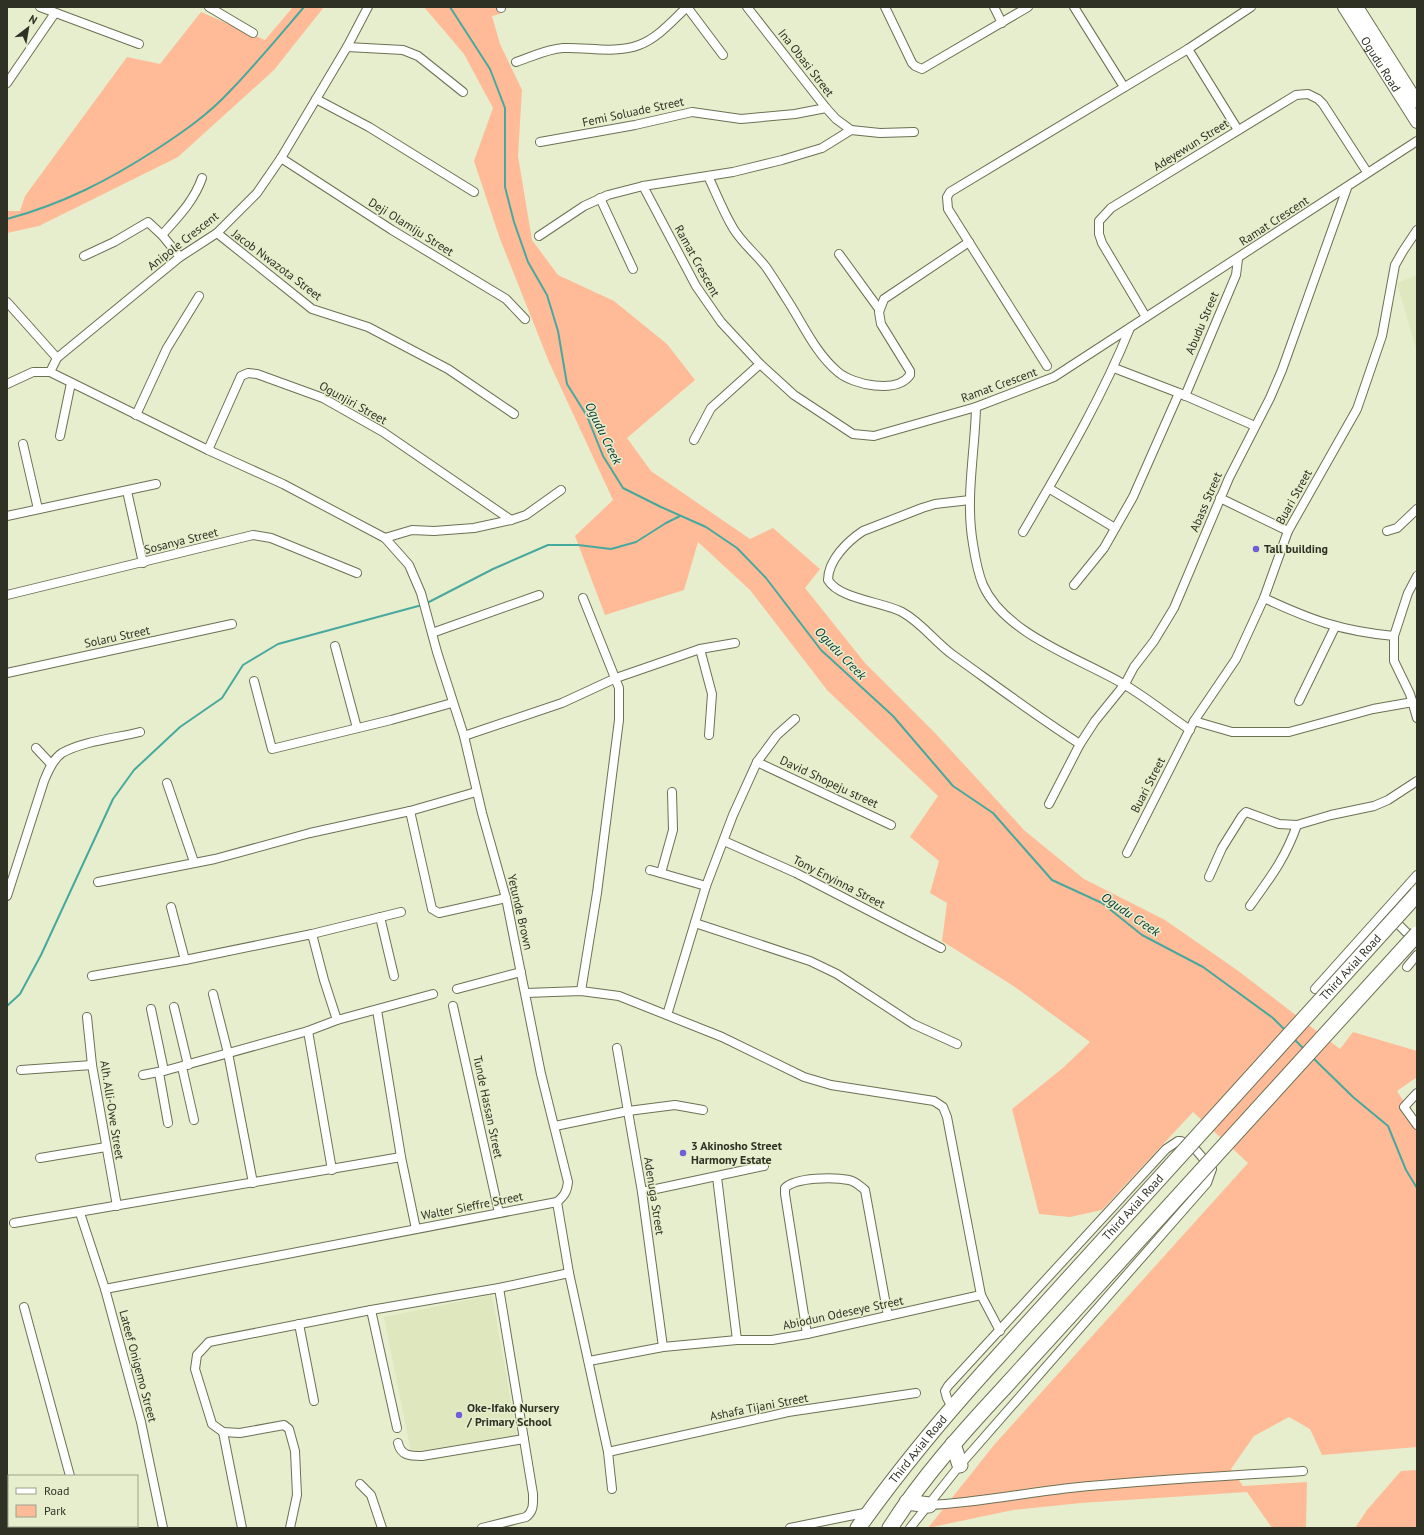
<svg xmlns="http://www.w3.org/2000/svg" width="1424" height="1535" font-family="'PT Sans',sans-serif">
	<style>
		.built { fill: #dee7be }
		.green { fill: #ffbb97 }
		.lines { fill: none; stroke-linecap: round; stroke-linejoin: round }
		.stream { stroke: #47a99e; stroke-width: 2 }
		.street-casing { stroke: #6b7154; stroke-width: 10 }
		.secondary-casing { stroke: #6b7154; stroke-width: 14 }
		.highway-casing { stroke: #6b7154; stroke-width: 17 }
		.street { stroke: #fff; stroke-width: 8 }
		.secondary { stroke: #fff; stroke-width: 12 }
		.highway { stroke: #fff; stroke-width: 15 }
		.highway-bridge-casing { stroke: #6b7154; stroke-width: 17; stroke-linecap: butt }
		.highway-bridge { stroke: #fff; stroke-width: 15 }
		.poi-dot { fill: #725dd8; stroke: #e7eecd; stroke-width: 1.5 }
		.labels { text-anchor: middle; stroke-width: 3; stroke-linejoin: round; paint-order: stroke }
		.street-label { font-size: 12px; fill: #2e3124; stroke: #e7eecd }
		.poi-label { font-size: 12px; font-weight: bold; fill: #2e3124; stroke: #e7eecd; text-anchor: start }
		.water-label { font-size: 13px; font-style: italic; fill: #073732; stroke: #e7eecd }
	</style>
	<rect width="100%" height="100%" fill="#e7eecd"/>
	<g class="built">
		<polygon points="1417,275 1417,352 1397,283"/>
		<polygon points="492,1295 517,1436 411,1452 384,1317"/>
	</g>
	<g class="green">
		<polygon points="293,7 324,7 274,70 178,157 39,226 7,233 7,211 20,211 25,196 127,57 160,64 201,12 265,40"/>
		<polygon points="424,7 498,7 500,14 492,16 500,44 522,90 518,156 532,240 558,275 614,301 667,344 695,380 627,438 651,471 750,539 773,528 820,569 805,588 865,663 936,734 1025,831 1084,879 1165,920 1237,970 1340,1049 1353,1032 1417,1051 1417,1077 1397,1091 1417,1122 1417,1447 1322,1455 1310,1429 1289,1417 1254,1436 1231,1469 1243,1486 1307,1482 1306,1528 1272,1528 1247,1492 1081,1503 1013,1510 928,1528 994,1445 1248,1163 1193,1112 1102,1210 1070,1217 1039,1214 1012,1109 1064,1067 1090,1042 1015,987 942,941 947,903 930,893 939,861 910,837 938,796 827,690 750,590 698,542 684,590 605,615 575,536 613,500 549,362 500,239 474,161 493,108 464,54"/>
		<polygon points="1417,1470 1417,1528 1355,1528 1367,1510 1401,1471"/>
	</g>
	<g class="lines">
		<g class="stream">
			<polyline points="450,7 490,69 505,108 505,187 514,222 528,262 547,295 558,331 567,384 587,416 603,456 623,488 661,507 706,527 737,548 766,578 821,650 893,716 953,786 993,813 1052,880 1102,903 1142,935 1203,967 1273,1018 1285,1030"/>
			<path d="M7 219C63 204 109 180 157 149 183 132 209 114 230 91 256 64 280 35 304 7"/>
			<polyline points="427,603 493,569 548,545 578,545 611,549 636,542 666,523 680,516"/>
			<polyline points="7,1006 20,994 41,955 113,799 134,770 180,727 222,698 243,665 278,644 422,605"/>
			<polyline points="1294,1039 1305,1050"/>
			<polyline points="1312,1057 1353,1097 1388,1126 1406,1170 1417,1188"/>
		</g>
		<defs>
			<g id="street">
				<polyline points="40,7 139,44"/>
				<polyline points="209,7 253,33"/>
				<polyline points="501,7 501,8"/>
				<polyline points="687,7 723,55"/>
				<polyline points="747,7 826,108 836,119 851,130"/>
				<polyline points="885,7 912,63 915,66 922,69 1028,7"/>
				<polyline points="994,7 1002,23"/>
				<polyline points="1074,7 1124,87"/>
				<polyline points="347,47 403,50 418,56 463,92"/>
				<polyline points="1188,49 1238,130"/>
				<path d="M516 62C531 57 547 49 563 48 588 47 615 54 639 45 658 38 673 20 687 7"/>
				<polyline points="7,83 55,13"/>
				<polyline points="316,99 369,127 474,192"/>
				<polyline points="540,142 635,125 692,112 741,119 795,114 826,108"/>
				<polyline points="281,158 392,230 506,299 525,319"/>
				<path d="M708 176C716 193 723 211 733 228 742 243 755 253 766 267 773 277 779 287 786 298 802 322 815 353 838 372 853 385 897 394 910 375V371L881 324 879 312 884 299 969 242"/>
				<polyline points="643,186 696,286 721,322 760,364 794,395 853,434 874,436 976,407 1054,377 1417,141"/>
				<polyline points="600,198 633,269"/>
				<polyline points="217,233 312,309 368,327 448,369 514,414"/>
				<path d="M162 235C178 217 194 201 202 178"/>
				<polyline points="539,236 584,206 608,195 643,186 733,172 782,160 822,148 851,130 880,133 914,132"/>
				<polyline points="839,254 879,309"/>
				<polyline points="84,256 114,242 148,222 162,235 180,257"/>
				<polyline points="7,302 57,358"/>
				<polyline points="1146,317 1102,243 1099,234 1099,221 1111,208 1296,95 1308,94 1318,99 1323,104 1367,172"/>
				<polyline points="1047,366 948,209 947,197 950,192 1188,49 1251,7"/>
				<polyline points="1114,368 1179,393 1255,426"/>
				<path d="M50 372 208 450 283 484 385 538 409 565 421 593 437 652 464 736 482 813 506 898 541 1074 568 1182C567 1192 564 1196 557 1202"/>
				<polyline points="7,384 33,372 50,372 57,358 180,257 217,233 257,193 281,158 347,47 368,7"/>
				<polyline points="1185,396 1236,275 1238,259"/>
				<path d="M976 407C975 453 965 498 973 544 975 557 978 573 983 585 1005 635 1082 659 1125 685 1147 698 1168 715 1190 730"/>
				<polyline points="136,415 167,348 199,296"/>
				<polyline points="60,436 71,383"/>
				<polyline points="694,440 711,408 760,364"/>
				<polyline points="23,444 38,509"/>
				<polyline points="208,450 241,376 248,373 257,374 323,398 383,432 511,520"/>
				<polyline points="1050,489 1115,528"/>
				<polyline points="127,491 143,563"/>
				<polyline points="1220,498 1288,531"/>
				<path d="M970 500 935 504 922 508 863 531C848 541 828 560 828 580 839 599 883 602 902 612 922 623 935 642 953 655 995 685 1036 716 1080 744"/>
				<polyline points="7,516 156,484"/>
				<polyline points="1387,531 1397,528 1417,509"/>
				<path d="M1023 532C1062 465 1101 400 1130 328"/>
				<polyline points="385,538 412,530 434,531 474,528 511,520 526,515 561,490"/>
				<polyline points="1417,576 1408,593 1394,636 1394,661 1410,694 1417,718"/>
				<polyline points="1074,585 1104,548 1133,497 1179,393"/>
				<polyline points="7,595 253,535 271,538 357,573"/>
				<path d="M1264 598C1311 620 1341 631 1394 636"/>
				<polyline points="432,633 539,595"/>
				<polyline points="335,646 357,728"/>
				<polyline points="700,649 712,694 709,735"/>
				<polyline points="7,673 232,624"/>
				<polyline points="254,681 272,749 391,720 452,703"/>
				<polyline points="1299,701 1335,627"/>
				<polyline points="1194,721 1232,732 1289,732 1373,709 1413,702"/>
				<polyline points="464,736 562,703 616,678 700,649 735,643"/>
				<polyline points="36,748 51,764"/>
				<polyline points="757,762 891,825"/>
				<polyline points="167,783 194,862"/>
				<polyline points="1049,804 1080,744 1095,721 1125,684 1134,667 1154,641 1174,608 1229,478 1270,398 1282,370 1347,188"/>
				<polyline points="410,811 432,909 439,913 506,898"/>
				<polyline points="724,841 796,873 941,948"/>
				<polyline points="1127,853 1194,721 1236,659 1264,598 1288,531 1357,409 1382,336 1395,265 1403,251 1417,230"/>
				<polyline points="650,870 706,886"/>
				<polyline points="661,873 673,830 672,792"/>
				<polyline points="1209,877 1222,848 1242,816 1246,812 1279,824 1297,825 1331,815 1374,806 1388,800 1417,781"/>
				<polyline points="98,882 215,859 310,833 410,811 476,792"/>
				<path d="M7 896 44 781C48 771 53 759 62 753 83 741 117 738 140 732"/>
				<path d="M1250 906C1270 878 1285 859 1297 825"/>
				<polyline points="171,907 185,960"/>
				<polyline points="380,917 394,976"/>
				<polyline points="1392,918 1407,933 1416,939"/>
				<polyline points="695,923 810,961 837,974 913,1024 957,1044"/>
				<polyline points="312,934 401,912"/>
				<polyline points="1407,967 1417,955"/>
				<polyline points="92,976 185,960 312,934 324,980 337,1020"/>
				<polyline points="457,989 521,972"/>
				<polyline points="1315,989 1417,875"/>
				<polyline points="581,991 597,893 619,720 619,688 583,598"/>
				<polyline points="526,993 581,991 619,996 722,1037 804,1077 831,1085 934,1101 943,1107 947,1117 981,1295 807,1334 772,1340 737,1340 663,1347 589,1361"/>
				<polyline points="213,994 228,1053 253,1183"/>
				<polyline points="453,1006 499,1213"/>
				<polyline points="174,1007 188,1065"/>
				<polyline points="151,1009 164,1071 308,1031 337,1020 433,994"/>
				<polyline points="377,1010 401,1157 416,1229"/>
				<polyline points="667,1015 706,886 733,815 757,762 777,735 795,719"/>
				<polyline points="87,1017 92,1065 117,1206"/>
				<polyline points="308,1031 332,1170"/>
				<polyline points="617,1048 642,1192 663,1347"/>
				<polyline points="182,1067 194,1120"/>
				<polyline points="21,1070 92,1065"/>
				<polyline points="159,1073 168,1123"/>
				<polyline points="143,1075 163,1071"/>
				<polyline points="1417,1093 1404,1107 1417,1125"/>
				<polyline points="555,1126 628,1111 675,1105 703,1110"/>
				<polyline points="40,1158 106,1147"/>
				<polyline points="717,1177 737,1340"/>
				<polyline points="642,1192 764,1166"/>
				<polyline points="80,1213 105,1289 141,1422 163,1528"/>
				<polyline points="14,1223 401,1157"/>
				<polyline points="105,1289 557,1202 569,1273 608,1452 612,1489"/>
				<polyline points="981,1295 1000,1331"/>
				<polyline points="24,1307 70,1476"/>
				<polyline points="371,1310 397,1428"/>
				<polyline points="299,1324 314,1401"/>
				<path d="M807 1334 785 1194V1188C796 1177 834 1177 849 1180 855 1181 860 1186 865 1190L888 1316"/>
				<polyline points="223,1432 242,1528"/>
				<path d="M398 1443C401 1456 410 1456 422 1456L524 1439"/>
				<polyline points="608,1452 788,1412 916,1393"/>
				<polyline points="360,1484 371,1495 382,1528"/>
				<path d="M929 1505C976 1503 1023 1493 1070 1488 1148 1480 1226 1476 1303 1471"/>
				<polyline points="7,1513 9,1515"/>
				<polyline points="81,1526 82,1528"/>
				<polyline points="290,1528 297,1495 295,1451 289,1429 284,1425 240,1433 223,1432 212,1424 195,1369 197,1355 209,1342 371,1310 499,1288 569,1273"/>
				<path d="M482 1528 526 1517C534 1511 533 1504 533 1494L499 1288"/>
				<polyline points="790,1528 869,1512"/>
				<polyline points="910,1528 960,1465 1207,1183 1212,1169 1196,1150 1181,1141 1178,1141 1166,1149 948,1386 945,1391 947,1398 952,1407"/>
			</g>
			<g id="secondary">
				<path id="s1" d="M1344 7 1417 122"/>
				<polyline points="1357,7 1417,102"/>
			</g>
			<g id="highway">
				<polyline points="953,1444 960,1465"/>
				<polyline points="907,1502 929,1505"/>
				<path id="s2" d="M858 1528C897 1473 939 1422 984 1372"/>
				<path d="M890 1528C922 1478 962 1433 1003 1389"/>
			</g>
		</defs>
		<use href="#street" class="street-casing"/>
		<use href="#secondary" class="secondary-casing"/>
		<use href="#highway" class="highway-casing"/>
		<use href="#street" class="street"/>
		<use href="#secondary" class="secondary"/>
		<use href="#highway" class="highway"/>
		<defs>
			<g id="highway-bridge">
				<path id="s3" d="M984 1372 1417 894"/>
				<polyline points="1003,1389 1417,934"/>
			</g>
		</defs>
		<use href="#highway-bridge" class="highway-bridge-casing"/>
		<use href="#highway-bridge" class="highway-bridge"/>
	</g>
	<g class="poi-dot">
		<circle cx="1256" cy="549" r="4"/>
		<circle cx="683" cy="1153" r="4"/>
		<circle cx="459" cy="1415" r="4"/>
	</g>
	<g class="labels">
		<g class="street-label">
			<text transform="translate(806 63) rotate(52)" y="4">Ina Obasi Street</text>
			<text dy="4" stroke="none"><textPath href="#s1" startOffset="68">Ogudu Road</textPath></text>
			<text transform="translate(633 112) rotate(-12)" y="4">Femi Soluade Street</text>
			<text transform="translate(1191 145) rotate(-32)" y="4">Adeyewun Street</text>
			<text transform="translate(1274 221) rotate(-33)" y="4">Ramat Crescent</text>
			<text transform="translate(411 227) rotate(32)" y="4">Deji Olamiju Street</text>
			<text transform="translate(183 241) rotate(-38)" y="4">Anipole Crescent</text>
			<text transform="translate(697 261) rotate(61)" y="4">Ramat Crescent</text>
			<text transform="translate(277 265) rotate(37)" y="4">Jacob Nwazota Street</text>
			<text transform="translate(1202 323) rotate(-67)" y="4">Abudu Street</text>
			<text transform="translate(999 385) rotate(-20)" y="4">Ramat Crescent</text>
			<text transform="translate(353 403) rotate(29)" y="4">Ogunjiri Street</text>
			<text transform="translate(1294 497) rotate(-61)" y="4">Buari Street</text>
			<text transform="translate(1206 502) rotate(-67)" y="4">Abass Street</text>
			<text transform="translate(181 541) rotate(-14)" y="4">Sosanya Street</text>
			<text transform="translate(117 637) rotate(-12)" y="4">Solaru Street</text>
			<text transform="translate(829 782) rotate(25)" y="4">David Shopeju street</text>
			<text transform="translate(1148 785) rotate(-63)" y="4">Buari Street</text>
			<text transform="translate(839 882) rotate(27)" y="4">Tony Enyinna Street</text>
			<text transform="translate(520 912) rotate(77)" y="4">Yetunde Brown</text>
			<text dy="4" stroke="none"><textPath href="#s3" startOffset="546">Third Axial Road</textPath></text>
			<text transform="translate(488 1107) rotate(78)" y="4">Tunde Hassan Street</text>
			<text transform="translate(112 1110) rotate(81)" y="4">Alh. Alli-Owe Street</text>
			<text transform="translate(654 1196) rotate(81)" y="4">Adenuga Street</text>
			<text transform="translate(472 1206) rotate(-11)" y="4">Walter Sieffre Street</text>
			<text dy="4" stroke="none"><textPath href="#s3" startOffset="222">Third Axial Road</textPath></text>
			<text transform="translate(843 1313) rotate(-12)" y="4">Abiodun Odeseye Street</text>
			<text transform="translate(138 1366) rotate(75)" y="4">Lateef Onigemo Street</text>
			<text transform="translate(759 1407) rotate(-11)" y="4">Ashafa Tijani Street</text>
			<text dy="4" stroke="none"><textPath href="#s2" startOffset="99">Third Axial Road</textPath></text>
		</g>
		<g class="poi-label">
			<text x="1264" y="553">Tall building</text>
			<text x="691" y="1150">3 Akinosho Street<tspan x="691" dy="14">Harmony Estate</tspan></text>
			<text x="467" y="1412">Oke-Ifako Nursery<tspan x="467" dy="14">/ Primary School</tspan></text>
		</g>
		<g class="water-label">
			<text transform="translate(604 433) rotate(64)" y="5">Ogudu Creek</text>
			<text transform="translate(841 653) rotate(46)" y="5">Ogudu Creek</text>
			<text transform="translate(1131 914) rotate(34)" y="5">Ogudu Creek</text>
		</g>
	</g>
	<rect width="1424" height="1535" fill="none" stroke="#2e3124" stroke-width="16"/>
	<rect x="8" y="1475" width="130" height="52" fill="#e7eecd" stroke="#9da289"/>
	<rect x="16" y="1488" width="20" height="6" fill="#ffffff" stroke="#9da289"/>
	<text x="44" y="1495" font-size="12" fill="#2e3124">Road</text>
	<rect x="16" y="1505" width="20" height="12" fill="#ffbb97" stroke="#9da289"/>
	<text x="44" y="1515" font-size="12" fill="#2e3124">Park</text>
	<g transform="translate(28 28) rotate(31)" stroke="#e7eecd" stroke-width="3" paint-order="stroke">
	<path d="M0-3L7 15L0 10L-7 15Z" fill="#2e3124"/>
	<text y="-6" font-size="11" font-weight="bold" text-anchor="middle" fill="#2e3124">N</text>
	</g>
</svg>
